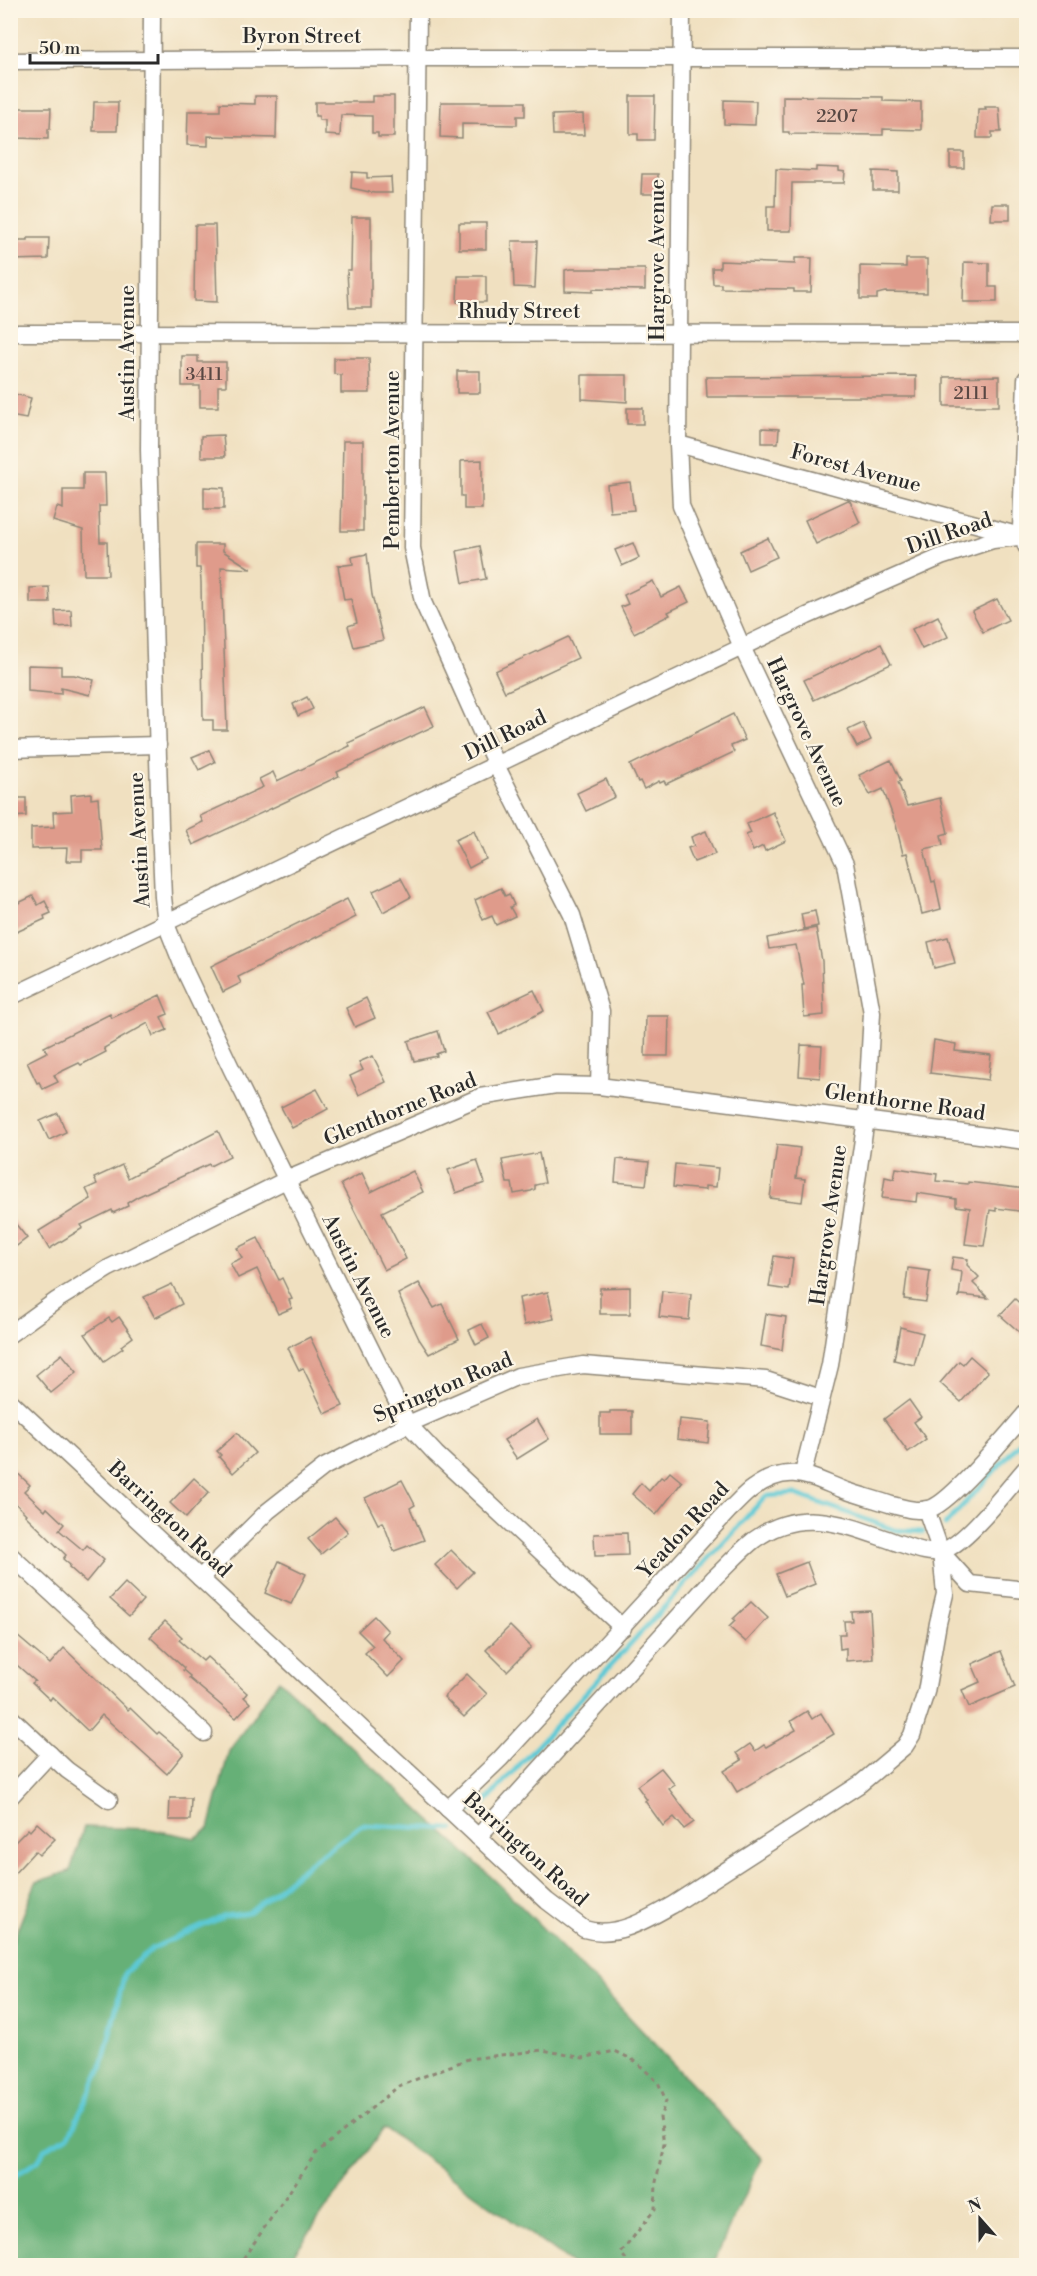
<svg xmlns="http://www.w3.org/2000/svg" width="1037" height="2276" font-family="'Libre Bodoni',serif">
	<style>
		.forest { fill: #66b077; stroke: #486e51; stroke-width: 1.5 }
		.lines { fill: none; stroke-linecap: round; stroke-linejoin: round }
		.stream { stroke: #5dc9d5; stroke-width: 5 }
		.building { fill: #df9b8b }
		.minor-casing { stroke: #8e8676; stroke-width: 19 }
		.path { stroke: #8e8676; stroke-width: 3; stroke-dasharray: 4.5 4.5; stroke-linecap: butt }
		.minor { stroke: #fff; stroke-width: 16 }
		.labels { text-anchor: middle; stroke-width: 4.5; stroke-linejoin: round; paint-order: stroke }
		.number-label { font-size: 18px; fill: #584743 }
		.street-label { font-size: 21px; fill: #2b2b2b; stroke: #fcf5e5 }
	</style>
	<rect width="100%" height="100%" fill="#fcf5e5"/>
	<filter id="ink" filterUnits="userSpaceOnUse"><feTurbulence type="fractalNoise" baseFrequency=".0167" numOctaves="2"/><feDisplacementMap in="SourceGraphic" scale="12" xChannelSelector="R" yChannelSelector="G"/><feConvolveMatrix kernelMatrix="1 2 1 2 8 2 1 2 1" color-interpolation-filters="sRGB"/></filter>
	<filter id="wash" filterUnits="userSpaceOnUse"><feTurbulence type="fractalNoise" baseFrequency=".008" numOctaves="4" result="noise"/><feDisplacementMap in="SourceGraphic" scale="24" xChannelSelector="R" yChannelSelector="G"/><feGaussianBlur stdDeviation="1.35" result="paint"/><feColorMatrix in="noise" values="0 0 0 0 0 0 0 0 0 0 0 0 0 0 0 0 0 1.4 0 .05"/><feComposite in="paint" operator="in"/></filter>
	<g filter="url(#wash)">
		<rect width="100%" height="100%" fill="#f0e0c0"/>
		<polygon class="forest" points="279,1680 502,1887 603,1989 762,2159 731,2223 713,2265 573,2265 384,2128 286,2265 11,2265 11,1946 36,1882 70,1871 84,1827 149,1829 195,1838 209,1829 229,1751"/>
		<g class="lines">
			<g class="stream">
				<polyline points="945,1525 1026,1436"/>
				<polyline points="469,1811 479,1809 766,1496 795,1494 895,1530 923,1532"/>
				<polyline points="10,2179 39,2160 44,2149 69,2136 102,2066 125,1972 153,1948 225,1916 248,1913 312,1861 362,1825 453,1829"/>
			</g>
		</g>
		<g id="blocks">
			<g class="building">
				<polygon points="255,96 277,96 276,138 208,136 208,146 187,145 188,111 220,111 220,103 255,104"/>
				<polygon points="372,96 394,96 394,137 378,137 378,133 372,133 372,116 341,115 340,136 325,135 325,120 319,120 319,116 315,116 315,102 372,102"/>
				<polygon points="630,96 655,96 654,140 638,140 638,134 630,134"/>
				<polygon points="783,96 883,97 883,101 921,102 921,130 883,129 883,135 789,134 789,132 783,132"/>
				<polygon points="724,100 756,101 755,125 724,124"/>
				<polygon points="94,102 118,102 117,131 93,131"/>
				<polygon points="441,102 525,102 525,116 517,116 517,125 462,124 462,138 440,137"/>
				<polygon points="985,107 999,107 1001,132 992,132 992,138 977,138 978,109 986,109"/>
				<polygon points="15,108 51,108 50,129 48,129 48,139 16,138"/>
				<polygon points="583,114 584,135 553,135 552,115"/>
				<rect x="950" y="152" width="14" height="16"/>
				<polygon points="816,167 839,168 839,171 845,172 844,183 792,183 791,231 767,231 767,206 775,206 776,169 816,171"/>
				<polygon points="873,171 898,172 898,190 873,190"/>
				<polygon points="352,172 367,173 367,178 391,177 392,193 374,193 351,188"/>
				<polygon points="642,174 658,174 658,194 641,194"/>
				<polygon points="992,204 1010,204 1010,220 991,220"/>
				<polygon points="352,217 371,217 371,308 349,308 347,270 351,270"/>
				<rect x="459" y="223" width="27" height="26"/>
				<polygon points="195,225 215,225 217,302 194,301"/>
				<polygon points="28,238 49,238 48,259 10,260 10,240 28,240"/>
				<polygon points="512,241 537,241 535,288 514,287"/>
				<polygon points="795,258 812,258 811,292 794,292 794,289 721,288 721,284 713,284 712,268 720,268 720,261 795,264"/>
				<polygon points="906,259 927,259 927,293 885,292 877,294 877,299 860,299 860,266 906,267"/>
				<polygon points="964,262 989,263 989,287 997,287 997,302 963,302"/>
				<polygon points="570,269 645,269 645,290 593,289 593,292 565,291 565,270"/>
				<polygon points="458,276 486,276 486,302 457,302"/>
				<polygon points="182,356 198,356 198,362 226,362 226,386 218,386 218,407 200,407 200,386 182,386"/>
				<polygon points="334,358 369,358 370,393 341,393 341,375 334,374"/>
				<rect x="457" y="371" width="23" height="22"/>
				<polygon points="582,375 627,375 627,402 582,399"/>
				<polygon points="916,376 916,397 707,397 706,377"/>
				<polygon points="999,376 999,406 944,406 944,377"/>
				<polygon points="10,393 31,398 26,419 10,416"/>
				<rect x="627" y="408" width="16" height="16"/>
				<polygon points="762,428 779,429 778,443 762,443"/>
				<polygon points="223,435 225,457 201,457 201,436"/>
				<polygon points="343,441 363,441 363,531 341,531"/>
				<polygon points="482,460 482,509 464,509 464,496 461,496 461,461"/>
				<polygon points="83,473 105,473 106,506 99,506 100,542 107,542 108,575 84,575 83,530 53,521 57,507 63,509 63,490 83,490"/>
				<polygon points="630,482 634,510 610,512 607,485"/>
				<polygon points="204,487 224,488 224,509 204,509"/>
				<polygon points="848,500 850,501 860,523 816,544 805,520"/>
				<polygon points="768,538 777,557 748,570 740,551"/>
				<polygon points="633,543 639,558 622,566 615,550"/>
				<polygon points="196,544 223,544 223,551 251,569 221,567 227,730 213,730 213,720 203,720 201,582 200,568 196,568"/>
				<polygon points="480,546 486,579 463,583 457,551"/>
				<polygon points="367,554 372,595 383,640 354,647 348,626 357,623 351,599 344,600 338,566 353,564 352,557"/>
				<polygon points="653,581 661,597 681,587 689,602 668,612 670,615 634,633 621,607 628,604 624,595"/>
				<polygon points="49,587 50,603 30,603 30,588"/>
				<polygon points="997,599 1008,620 983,632 972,611"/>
				<polygon points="71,610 72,626 56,627 55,611"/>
				<polygon points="938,616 948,637 922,649 912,629"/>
				<polygon points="568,637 578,658 505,692 495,671"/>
				<polygon points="881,644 891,664 814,700 804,680"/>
				<polygon points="28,665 61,666 61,675 74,675 94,680 90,695 61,688 61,694 28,691"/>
				<polygon points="307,697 313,709 298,716 293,704"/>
				<polygon points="425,707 434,726 337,772 339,776 287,801 193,845 186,830 203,822 200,816 263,787 259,779 273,772 277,781 350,746 348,743"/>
				<polygon points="733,714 745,740 731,746 734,752 666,784 664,781 660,783 659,781 644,789 640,781 638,782 630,765"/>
				<polygon points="863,723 871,740 857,747 848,730"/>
				<polygon points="209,750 215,762 199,770 192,757"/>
				<polygon points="891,760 901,781 898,782 907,806 940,798 948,833 941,835 943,845 924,849 932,882 935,881 941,909 922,914 907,853 903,854 896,825 883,789 870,795 859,775"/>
				<polygon points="606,779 615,797 586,811 577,793"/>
				<polygon points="91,793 91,799 98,798 102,850 82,850 82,861 66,861 67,848 31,849 31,828 54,827 53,812 72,811 71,795"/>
				<polygon points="10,798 26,798 26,816 10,817"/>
				<polygon points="773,812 786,841 765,851 763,846 753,851 746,835 751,833 747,824"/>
				<polygon points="474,831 486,859 469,868 455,840"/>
				<polygon points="706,831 715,854 694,862 688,848 694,846 691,837"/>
				<polygon points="401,878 411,897 383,912 373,891"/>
				<polygon points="501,888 505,896 509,894 514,905 510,907 515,916 496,925 492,916 483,920 475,900"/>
				<polygon points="33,896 38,905 45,901 51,913 44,916 45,919 10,935 10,907"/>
				<polygon points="347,899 356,917 238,977 241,983 223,992 211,966"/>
				<polygon points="815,911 818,926 804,929 801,914"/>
				<polygon points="816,928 822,961 824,1015 804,1017 802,985 804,985 796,945 769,949 767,938"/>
				<polygon points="948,937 955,963 934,968 928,942"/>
				<polygon points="534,990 544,1011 499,1034 488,1012"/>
				<polygon points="160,995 168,1014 161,1017 167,1030 153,1036 148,1023 104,1048 106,1052 81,1065 79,1063 54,1075 58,1082 43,1089 39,1082 37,1083 27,1062 47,1052 44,1047 110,1014 112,1018"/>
				<polygon points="366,998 375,1018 355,1027 346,1008"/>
				<polygon points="646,1016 669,1016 668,1056 645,1056"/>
				<polygon points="438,1031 444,1051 436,1054 437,1056 414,1061 408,1041"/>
				<polygon points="934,1040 956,1044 955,1051 991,1055 988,1080 930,1073"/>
				<polygon points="801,1045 822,1046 820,1078 799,1076"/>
				<polygon points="373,1056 386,1082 359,1095 350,1076 363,1070 359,1062"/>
				<polygon points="317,1089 328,1109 292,1128 281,1107"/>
				<polygon points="58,1113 66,1132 49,1140 40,1121"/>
				<polygon points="218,1131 230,1156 210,1166 209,1164 137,1197 127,1203 128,1206 113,1213 112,1210 81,1225 83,1228 49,1249 39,1231 91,1199 86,1189 97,1184 94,1178 122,1165 128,1178"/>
				<polygon points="777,1145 800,1148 796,1178 805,1179 802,1202 770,1198"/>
				<polygon points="539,1153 545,1183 535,1185 535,1189 531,1191 514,1194 512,1183 507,1183 502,1160"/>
				<polygon points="617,1159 649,1162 646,1185 615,1182"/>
				<polygon points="477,1160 485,1183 456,1193 448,1170"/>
				<polygon points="675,1164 718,1168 716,1187 705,1186 705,1190 673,1187"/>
				<polygon points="896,1168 937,1174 936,1181 968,1184 968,1182 1026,1189 1026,1212 996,1208 996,1211 990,1210 984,1246 965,1244 970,1208 956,1206 956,1199 917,1193 916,1202 882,1198 885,1177 894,1179"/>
				<polygon points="413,1171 423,1192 382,1212 406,1259 384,1270 341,1184 362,1173 371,1192"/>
				<polygon points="10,1217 27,1238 10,1251"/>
				<polygon points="258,1238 279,1280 282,1278 292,1299 289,1300 292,1308 278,1314 257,1269 238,1278 230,1263 242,1258 237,1248"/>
				<polygon points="774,1256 793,1259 789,1290 769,1287"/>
				<polygon points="953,1257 968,1259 967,1265 979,1277 973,1283 988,1298 961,1295 959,1297 962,1272 951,1270"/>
				<polygon points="908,1268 930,1271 926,1302 904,1299"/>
				<polygon points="419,1283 434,1308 442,1304 459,1339 429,1354 419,1339 398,1294"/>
				<polygon points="172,1284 182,1304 155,1318 144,1297"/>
				<polygon points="630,1287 630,1314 600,1314 600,1288"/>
				<polygon points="662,1291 691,1294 689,1320 659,1317"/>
				<polygon points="548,1292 554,1319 524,1325 519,1298"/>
				<polygon points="1015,1299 1026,1309 1026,1338 1000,1315"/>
				<polygon points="766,1314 786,1317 782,1350 761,1346"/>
				<polygon points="119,1317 133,1337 121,1346 123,1348 104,1361 85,1334 109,1318 112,1322"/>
				<polygon points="482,1324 489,1338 476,1345 469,1330"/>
				<polygon points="900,1327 923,1333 914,1365 894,1360"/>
				<polygon points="310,1337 343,1406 325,1414 303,1368 299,1370 288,1348"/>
				<polygon points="62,1354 77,1372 51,1393 36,1375"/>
				<polygon points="970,1356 988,1372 961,1402 940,1383 959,1361 963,1364"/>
				<polygon points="909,1400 921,1417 914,1422 926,1439 908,1452 884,1419"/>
				<polygon points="610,1411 632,1411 632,1434 600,1434 600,1413 610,1413"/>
				<polygon points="537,1419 549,1439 517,1459 504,1440"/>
				<polygon points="679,1419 710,1422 708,1443 677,1439"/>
				<polygon points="237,1433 255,1453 233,1473 219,1457 221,1455 217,1451"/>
				<polygon points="10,1466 30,1485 24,1491 45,1511 47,1508 64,1524 59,1530 83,1550 87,1545 104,1560 86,1582 69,1567 70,1565 63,1559 66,1555 25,1515 26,1514 14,1502 10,1505"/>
				<polygon points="670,1472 682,1482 656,1515 632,1494 641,1483 649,1491 661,1477 664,1479"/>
				<polygon points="194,1478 209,1492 186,1518 170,1503"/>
				<polygon points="402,1480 415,1505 410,1508 424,1540 394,1551 383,1522 378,1524 365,1498"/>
				<polygon points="335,1517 348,1532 321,1554 308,1539"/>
				<polygon points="627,1533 628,1555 595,1556 594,1534"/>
				<polygon points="451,1550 473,1572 457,1588 435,1565"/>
				<polygon points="279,1561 306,1574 291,1604 265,1593"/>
				<polygon points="807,1562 815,1584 785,1596 776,1574"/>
				<polygon points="125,1583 143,1600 129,1616 110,1599"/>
				<polygon points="751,1602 768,1618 746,1642 729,1627 735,1621 733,1619"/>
				<polygon points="870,1610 873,1659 846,1661 846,1648 840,1649 839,1634 845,1634 844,1621 852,1621 851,1611"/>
				<polygon points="374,1616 388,1631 382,1638 404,1661 388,1677 365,1653 373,1646 358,1631"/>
				<polygon points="165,1621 182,1637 179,1640 203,1661 207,1657 247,1693 244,1697 250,1703 236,1718 189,1678 190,1676 183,1670 184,1668 150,1637"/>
				<polygon points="510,1626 531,1647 507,1671 486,1650"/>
				<polygon points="10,1630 50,1664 64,1648 128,1710 130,1708 157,1734 159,1732 184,1753 167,1774 102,1715 88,1731 52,1697 50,1700 32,1683 35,1681 10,1659"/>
				<polygon points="1001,1651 1015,1687 969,1707 962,1690 980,1682 972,1664"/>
				<polygon points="467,1674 487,1694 464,1717 444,1697"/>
				<polygon points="807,1711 812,1719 821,1713 834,1734 737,1792 724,1771 742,1760 737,1753 750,1744 755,1751 764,1745 766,1747 796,1730 791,1721"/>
				<polygon points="661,1768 675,1785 669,1789 694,1822 684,1829 674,1817 663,1826 645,1801 647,1800 637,1786"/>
				<polygon points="170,1798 191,1798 190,1820 169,1820"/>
				<polygon points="37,1823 55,1839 39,1855 35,1851 10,1878 10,1847 28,1829 30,1831"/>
			</g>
		</g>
	</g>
	<g filter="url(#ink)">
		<use href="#blocks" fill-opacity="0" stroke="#8e8676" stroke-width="1.5"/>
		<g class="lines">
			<defs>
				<g id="minor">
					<polyline points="152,10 149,450 160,826 163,897 166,924 184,969 232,1070 408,1424 436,1454 623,1628"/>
					<polyline points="418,10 412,548 423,602 496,765 572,915 601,1011 599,1086"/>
					<polyline points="682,10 678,444 681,506 742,647 845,864 872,1013 866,1119 830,1365 803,1473"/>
					<polyline points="10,61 418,58 1026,58"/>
					<polyline points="10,333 1026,334"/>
					<polyline points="678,444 1013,534"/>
					<polyline points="1026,546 1021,529 1026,379"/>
					<polyline points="10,749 158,745"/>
					<polyline points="10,997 807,616 941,557 993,540 1026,536"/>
					<polyline points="10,1334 57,1300 109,1268 286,1180 480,1097 556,1085 599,1086 1026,1141"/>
					<path d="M10 1401 547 1901 584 1929C616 1939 648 1919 674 1904L860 1784 905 1746 912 1735 926 1692 938 1623 945 1594 941 1552 926 1509"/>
					<polyline points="941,1552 970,1584 1026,1590"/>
					<polyline points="10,1555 204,1733"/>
					<polyline points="200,1578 268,1511 324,1467 408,1424 518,1376 583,1365 766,1380 821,1398"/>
					<polyline points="10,1717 67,1770 109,1800"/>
					<polyline points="10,1797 50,1754"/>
					<path d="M448 1809 500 1759 729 1510C737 1503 744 1494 753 1488 791 1461 811 1478 847 1491 862 1496 877 1500 892 1505 905 1508 919 1513 932 1508 954 1499 1008 1434 1026 1413"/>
					<path d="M478 1837 714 1578C727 1566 740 1551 754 1540 802 1504 848 1526 898 1543 911 1547 928 1555 942 1551 966 1544 1009 1487 1026 1468"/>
				</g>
			</defs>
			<use href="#minor" class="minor-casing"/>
			<polyline class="path" points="238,2266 316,2153 399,2086 468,2059 543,2050 583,2058 615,2051 635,2061 658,2082 666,2101 660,2117 664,2144 656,2182 655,2209 621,2253 631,2266"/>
			<use href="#minor" class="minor"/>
		</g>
	</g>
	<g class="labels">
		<g class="number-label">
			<text x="837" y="122">2207</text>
			<text x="204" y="380">3411</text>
			<text x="971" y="399">2111</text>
		</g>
		<g class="street-label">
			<text x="302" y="43">Byron Street</text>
			<text transform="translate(657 260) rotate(-90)" y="7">Hargrove Avenue</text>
			<text x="519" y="318">Rhudy Street</text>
			<text transform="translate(127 353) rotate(-90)" y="7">Austin Avenue</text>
			<text transform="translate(392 460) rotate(-90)" y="7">Pemberton Avenue</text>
			<text transform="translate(856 468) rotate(15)" y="7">Forest Avenue</text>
			<text transform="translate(949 533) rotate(-19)" y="7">Dill Road</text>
			<text transform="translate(807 732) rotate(65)" y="7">Hargrove Avenue</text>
			<text transform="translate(505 735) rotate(-26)" y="7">Dill Road</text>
			<text transform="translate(139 840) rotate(-93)" y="7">Austin Avenue</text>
			<text transform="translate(905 1102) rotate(8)" y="7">Glenthorne Road</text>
			<text transform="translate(400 1109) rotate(-22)" y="7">Glenthorne Road</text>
			<text transform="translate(828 1225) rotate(-82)" y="7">Hargrove Avenue</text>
			<text transform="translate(359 1276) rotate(63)" y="7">Austin Avenue</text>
			<text transform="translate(443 1387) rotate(-23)" y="7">Springton Road</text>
			<text transform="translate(170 1519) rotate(43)" y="7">Barrington Road</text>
			<text transform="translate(683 1530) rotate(-47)" y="7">Yeadon Road</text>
			<text transform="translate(526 1849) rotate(42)" y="7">Barrington Road</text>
		</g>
	</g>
	<rect width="1037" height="2276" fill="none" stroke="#fcf5e5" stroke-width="36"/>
	<g transform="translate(980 2219) rotate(339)" stroke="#fcf5e5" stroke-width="4.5" paint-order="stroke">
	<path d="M0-4.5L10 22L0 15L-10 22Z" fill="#2b2b2b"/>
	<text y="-9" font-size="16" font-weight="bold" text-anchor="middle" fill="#2b2b2b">N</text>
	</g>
	<path d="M30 54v9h128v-9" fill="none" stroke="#2b2b2b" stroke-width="3"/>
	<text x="39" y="54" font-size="18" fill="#2b2b2b" stroke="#fcf5e5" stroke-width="4.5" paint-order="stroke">50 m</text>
</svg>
